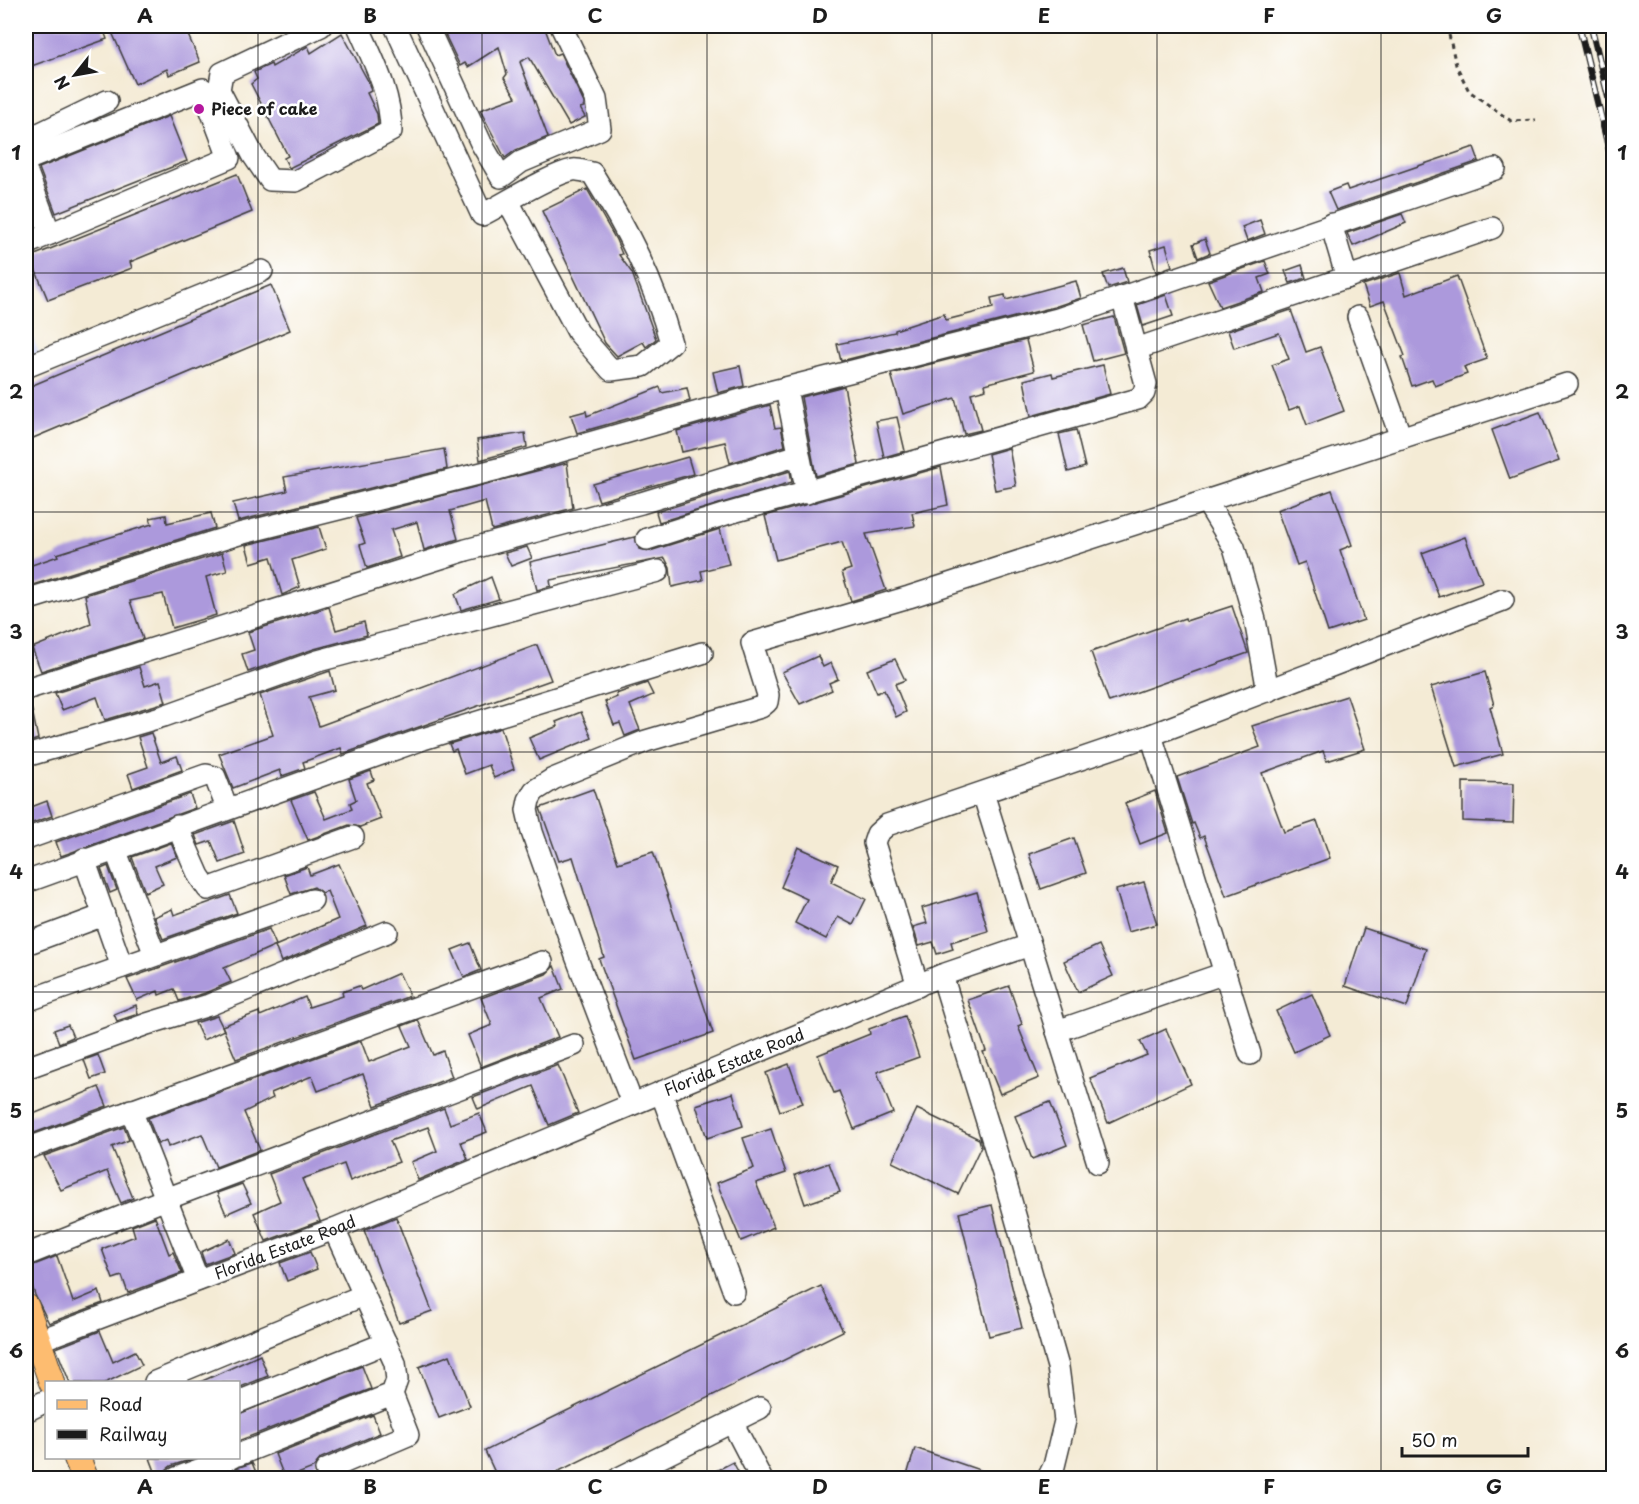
<svg xmlns="http://www.w3.org/2000/svg" width="1639" height="1504" font-family="'Playpen Sans',sans-serif">
	<style>
		.built { fill: #d1d9f9 }
		.building { fill: #ac99dc }
		.lines { fill: none; stroke-linecap: round; stroke-linejoin: round }
		.minor-casing { stroke: #3c3b38; stroke-width: 24 }
		.major-casing { stroke: #3c3b38; stroke-width: 28 }
		.path { stroke: #3c3b38; stroke-width: 3; stroke-dasharray: 4.5 4.5; stroke-linecap: butt }
		.minor { stroke: #fff; stroke-width: 21 }
		.major { stroke: #fdbc70; stroke-width: 26 }
		.rail-casing { stroke: #1c1c1c; stroke-width: 7 }
		.rail { stroke: #fff; stroke-width: 4.5; stroke-dasharray: 14; stroke-linecap: butt }
		.grid { fill: none; stroke: #1c1c1c; stroke-width: 1.5; stroke-opacity: 0.55 }
		.poi-dot { fill: #b5179e; stroke: #fff; stroke-width: 2 }
		.labels { text-anchor: middle; stroke-width: 5; stroke-linejoin: round; paint-order: stroke }
		.poi-label { font-size: 16px; font-weight: bold; fill: #1c1c1c; stroke: #fff; text-anchor: start }
		.street-label { font-size: 16px; fill: #1c1c1c; stroke: #fff }
		.neatline { fill: none; stroke: #1c1c1c; stroke-width: 2 }
		.grid-label { font-size: 20px; text-anchor: middle; font-weight: bold; fill: #1c1c1c }
	</style>
	<rect width="100%" height="100%" fill="#fff"/>
	<filter id="ink" filterUnits="userSpaceOnUse"><feTurbulence type="fractalNoise" baseFrequency=".0167" numOctaves="2"/><feDisplacementMap in="SourceGraphic" scale="12" xChannelSelector="R" yChannelSelector="G"/><feConvolveMatrix kernelMatrix="1 2 1 2 8 2 1 2 1" color-interpolation-filters="sRGB"/></filter>
	<filter id="wash" filterUnits="userSpaceOnUse"><feTurbulence type="fractalNoise" baseFrequency=".008" numOctaves="4" result="noise"/><feDisplacementMap in="SourceGraphic" scale="24" xChannelSelector="R" yChannelSelector="G"/><feGaussianBlur stdDeviation="1.35" result="paint"/><feColorMatrix in="noise" values="0 0 0 0 0 0 0 0 0 0 0 0 0 0 0 0 0 1.4 0 .05"/><feComposite in="paint" operator="in"/></filter>
	<g filter="url(#wash)">
		<rect width="100%" height="100%" fill="#f4ebd5"/>
		<polygon class="built" points="26,322 39,353 26,358"/>
		<g id="blocks">
			<g class="building">
				<polygon points="36,26 102,26 107,39 26,68 26,29"/>
				<polygon points="121,26 184,26 200,62 169,75 167,69 135,84 111,30"/>
				<polygon points="441,26 544,26 555,55 560,53 584,103 584,107 580,108 585,117 569,125 529,57 520,62 548,137 516,150 505,158 480,110 516,97 504,78 507,74 499,47 468,67 465,63 460,66"/>
				<polygon points="342,33 368,81 371,91 367,93 377,114 378,124 289,168 284,158 288,156 251,84 257,79 254,72 271,64 272,67 308,46 311,53"/>
				<polygon points="169,116 187,161 56,213 39,168"/>
				<polygon points="1474,147 1479,161 1336,210 1328,192 1346,185 1348,190"/>
				<polygon points="237,174 252,212 130,262 132,268 48,300 30,257"/>
				<polygon points="587,189 616,240 622,254 619,255 632,273 656,339 646,347 643,342 617,356 605,343 542,211"/>
				<polygon points="1402,214 1406,223 1353,246 1347,233"/>
				<polygon points="1260,220 1265,234 1247,241 1242,227"/>
				<polygon points="1205,239 1210,253 1198,258 1193,244"/>
				<polygon points="1166,245 1172,266 1156,272 1150,250"/>
				<polygon points="1265,261 1270,274 1259,278 1264,292 1220,307 1208,281"/>
				<polygon points="1302,265 1306,278 1290,283 1285,271"/>
				<polygon points="1123,268 1127,282 1108,288 1103,274"/>
				<polygon points="1400,273 1406,295 1457,276 1487,359 1464,367 1467,374 1435,386 1432,379 1412,386 1402,357 1405,356 1384,301 1370,306 1363,285"/>
				<polygon points="1076,281 1081,298 1054,307 841,361 837,344 895,332 895,330 944,314 946,320 993,308 991,298 1005,295 1006,300"/>
				<polygon points="271,285 290,330 26,441 26,388"/>
				<polygon points="1166,295 1173,316 1143,326 1137,305"/>
				<polygon points="1291,310 1306,352 1320,347 1344,411 1307,425 1300,406 1289,410 1272,365 1289,359 1279,333 1234,348 1228,331"/>
				<polygon points="1114,317 1124,353 1093,361 1083,325"/>
				<polygon points="1026,340 1034,371 985,384 986,389 971,393 981,430 964,434 955,398 903,414 891,374"/>
				<polygon points="1103,365 1110,394 1031,416 1024,380 1052,373 1053,377"/>
				<polygon points="740,366 744,386 718,393 713,372"/>
				<polygon points="844,386 859,464 816,476 801,397"/>
				<polygon points="660,387 662,393 687,388 690,401 577,433 571,415 586,411 587,416"/>
				<polygon points="770,405 775,428 781,427 785,446 730,463 725,442 682,452 677,431"/>
				<polygon points="1540,412 1559,461 1510,479 1492,430"/>
				<polygon points="897,417 905,451 884,457 876,421"/>
				<polygon points="1076,430 1085,467 1068,472 1059,434"/>
				<polygon points="525,433 527,447 480,460 477,440"/>
				<polygon points="1009,448 1016,486 995,490 988,454"/>
				<polygon points="444,449 447,469 238,521 233,503 287,491 284,477"/>
				<polygon points="688,457 693,474 599,501 593,484"/>
				<polygon points="567,463 573,508 492,530 485,501 450,511 458,539 424,550 417,522 391,530 400,557 367,568 360,545 365,543 356,518"/>
				<polygon points="941,467 948,505 912,513 915,526 866,534 886,590 851,601 842,572 851,569 842,542 776,560 765,516"/>
				<polygon points="790,471 792,482 659,522 656,512"/>
				<polygon points="1332,490 1352,545 1340,550 1364,620 1328,632 1305,562 1297,565 1277,510"/>
				<polygon points="211,513 215,528 26,587 26,567 58,556 57,554 152,524 150,518 166,515 167,523"/>
				<polygon points="319,527 326,549 292,560 300,587 282,595 271,557 251,563 246,545"/>
				<polygon points="720,529 729,564 701,571 703,580 672,587 670,568 665,558 550,580 551,586 537,590 530,562 635,537 639,549 650,551"/>
				<polygon points="1465,537 1482,582 1439,597 1422,553"/>
				<polygon points="527,547 532,558 511,566 505,553"/>
				<polygon points="222,553 227,571 206,577 216,615 172,628 163,594 130,601 143,639 41,671 32,648 91,624 85,595"/>
				<polygon points="491,577 499,599 461,610 455,594"/>
				<polygon points="1232,606 1248,653 1109,702 1091,652 1185,618 1186,621"/>
				<polygon points="329,607 336,630 364,622 367,635 314,649 248,672 242,654 254,650 248,632"/>
				<polygon points="537,645 551,680 343,754 341,748 303,762 305,768 282,776 280,770 233,788 219,754 273,735 260,695 330,671 335,690 309,697 319,726"/>
				<polygon points="818,656 823,667 831,663 838,679 829,683 832,690 800,704 782,672"/>
				<polygon points="895,659 905,680 895,684 906,712 896,717 884,690 877,693 867,670"/>
				<polygon points="139,667 145,686 160,681 166,702 105,720 97,697 62,710 55,693"/>
				<polygon points="1485,672 1494,705 1490,707 1503,754 1456,767 1431,687"/>
				<polygon points="647,683 653,695 630,705 640,730 625,736 620,723 614,725 605,702 617,697 616,694"/>
				<polygon points="1347,696 1365,749 1327,761 1323,751 1262,773 1284,832 1317,821 1330,858 1226,896 1204,836 1200,838 1194,823 1192,824 1177,777 1260,747 1252,726"/>
				<polygon points="26,710 32,710 38,739 26,743"/>
				<polygon points="581,712 592,738 539,760 529,738 558,726 556,722"/>
				<polygon points="501,728 514,769 494,778 489,765 465,774 456,749 452,751 449,744"/>
				<polygon points="151,733 161,762 177,756 182,770 133,788 128,774 148,767 138,737"/>
				<polygon points="371,771 374,780 367,783 381,819 360,827 349,825 308,840 291,800 314,792 326,819 352,809 350,803 356,800 349,779"/>
				<polygon points="1463,782 1514,783 1513,823 1463,821"/>
				<polygon points="593,789 618,863 653,852 713,1033 636,1060 599,959 604,957 573,857 559,861 540,808"/>
				<polygon points="1155,791 1168,833 1140,844 1125,803"/>
				<polygon points="190,794 195,808 61,856 56,842"/>
				<polygon points="47,801 52,816 27,825 26,809"/>
				<polygon points="234,821 245,854 220,863 211,841 199,845 195,835"/>
				<polygon points="1074,838 1086,873 1041,889 1029,854"/>
				<polygon points="171,843 177,857 155,866 163,884 145,892 132,857"/>
				<polygon points="798,847 838,865 831,882 866,899 853,925 838,917 826,939 795,923 807,899 781,887"/>
				<polygon points="339,864 367,926 281,962 275,946 338,919 327,891 322,893 314,887 291,894 284,875 307,867 310,875"/>
				<polygon points="108,866 117,890 110,893 101,869"/>
				<polygon points="1144,882 1157,924 1128,932 1116,890"/>
				<polygon points="977,892 988,931 951,942 953,949 937,954 933,942 919,946 913,927 927,923 922,908"/>
				<polygon points="230,895 237,913 163,939 154,917 172,909 174,915"/>
				<polygon points="1364,928 1426,949 1407,1007 1345,986"/>
				<polygon points="269,929 276,945 224,968 231,982 205,993 179,1001 174,989 159,995 158,991 137,1000 127,979"/>
				<polygon points="470,943 481,970 464,977 452,950"/>
				<polygon points="1099,945 1113,976 1078,992 1064,961"/>
				<polygon points="554,966 563,989 541,998 558,1037 481,1067 468,1035 492,1025 481,998 546,974"/>
				<polygon points="399,973 410,996 236,1059 222,1026 259,1012 260,1016 305,997 309,1007 343,996 342,992 359,986 361,990"/>
				<polygon points="1009,986 1022,1024 1018,1026 1039,1078 1000,1094 983,1052 986,1051 968,1000"/>
				<polygon points="1312,994 1330,1035 1294,1052 1276,1011"/>
				<polygon points="136,1005 138,1014 117,1021 114,1014"/>
				<polygon points="217,1016 224,1030 203,1040 195,1023"/>
				<polygon points="905,1016 919,1057 877,1072 893,1113 854,1129 839,1091 834,1093 818,1055 870,1034 869,1029"/>
				<polygon points="418,1020 433,1055 443,1051 452,1077 375,1106 363,1074 318,1091 312,1076 271,1093 273,1098 244,1112 260,1150 216,1167 202,1134 168,1147 166,1140 158,1144 148,1118 361,1041 369,1062 411,1046 402,1026"/>
				<polygon points="68,1025 73,1037 59,1043 54,1030"/>
				<polygon points="1166,1029 1191,1084 1108,1123 1090,1078 1147,1055 1140,1041"/>
				<polygon points="98,1055 105,1074 91,1079 84,1060"/>
				<polygon points="789,1064 803,1103 780,1111 766,1073"/>
				<polygon points="558,1065 578,1113 549,1125 533,1086 478,1109 473,1097"/>
				<polygon points="99,1087 107,1106 26,1136 26,1117"/>
				<polygon points="733,1093 743,1126 707,1138 696,1105"/>
				<polygon points="1050,1102 1067,1145 1032,1159 1015,1116"/>
				<polygon points="444,1108 450,1124 479,1113 487,1132 461,1142 468,1159 418,1180 411,1162 437,1151 428,1127 390,1141 399,1162 350,1181 344,1164 302,1179 320,1221 266,1241 254,1213 280,1201 269,1174"/>
				<polygon points="917,1109 979,1139 981,1146 958,1194 892,1162"/>
				<polygon points="124,1127 129,1140 112,1147 133,1198 121,1203 107,1171 61,1190 44,1156"/>
				<polygon points="771,1129 786,1173 756,1183 774,1227 741,1241 717,1183 754,1168 743,1138"/>
				<polygon points="829,1163 840,1192 805,1204 795,1175"/>
				<polygon points="242,1184 251,1203 226,1214 217,1193"/>
				<polygon points="992,1205 1022,1328 989,1336 959,1213"/>
				<polygon points="155,1217 169,1254 173,1252 182,1273 128,1293 122,1276 113,1279 102,1249 135,1236 132,1226"/>
				<polygon points="396,1217 432,1311 399,1323 364,1230"/>
				<polygon points="229,1239 235,1253 205,1264 201,1252"/>
				<polygon points="310,1252 317,1269 287,1281 280,1263"/>
				<polygon points="57,1256 73,1302 99,1291 103,1303 49,1323 35,1295 26,1268"/>
				<polygon points="821,1286 843,1331 543,1479 498,1479 485,1451"/>
				<polygon points="100,1331 113,1362 135,1351 142,1365 105,1383 70,1383 56,1348"/>
				<polygon points="260,1355 268,1376 238,1388 238,1383 198,1383"/>
				<polygon points="450,1355 470,1406 439,1418 419,1367"/>
				<polygon points="362,1366 371,1389 238,1441 238,1414"/>
				<polygon points="373,1415 380,1433 321,1458 313,1468 285,1479 275,1454"/>
				<polygon points="915,1448 997,1476 997,1479 906,1479"/>
				<polygon points="150,1458 195,1458 171,1466 166,1470 164,1479 158,1479"/>
				<polygon points="733,1462 742,1479 700,1479"/>
				<polygon points="252,1463 259,1479 212,1479 239,1467"/>
			</g>
		</g>
	</g>
	<g filter="url(#ink)">
		<use href="#blocks" fill-opacity="0" stroke="#3c3b38" stroke-width="1.5"/>
		<g class="lines">
			<defs>
				<g id="minor">
					<path d="M321 26 222 73 219 90 253 155 270 180 296 181 391 131C391 93 373 60 358 26"/>
					<path d="M395 26 482 215C504 204 551 174 573 170 578 169 586 172 592 173 626 227 654 281 671 343L643 366 611 370 578 332 508 201"/>
					<polyline points="427,26 481,143 501,177 521,162 600,129 596,99 561,26"/>
					<polyline points="26,140 107,101"/>
					<polyline points="26,160 203,89 229,158 26,244"/>
					<polyline points="26,170 50,234"/>
					<polyline points="1331,224 1347,278"/>
					<polyline points="1358,317 1401,438"/>
					<polyline points="1136,349 1492,228"/>
					<polyline points="26,367 262,271"/>
					<polyline points="786,389 807,493"/>
					<polyline points="1206,501 1234,547 1255,620 1268,691"/>
					<polyline points="647,539 726,514 1138,399 1144,393 1146,384 1122,297"/>
					<polyline points="26,600 239,534 498,469 758,395 1058,319 1495,169"/>
					<polyline points="26,689 466,550 641,503 799,455"/>
					<polyline points="1151,735 1250,1054"/>
					<polyline points="26,756 164,716 318,661 658,571"/>
					<polyline points="983,793 1098,1163"/>
					<polyline points="177,826 199,876 208,889 353,837"/>
					<polyline points="26,839 206,775 215,777 227,808"/>
					<polyline points="115,849 155,955"/>
					<polyline points="84,859 122,967"/>
					<polyline points="26,882 423,739 702,653"/>
					<polyline points="26,944 104,915"/>
					<polyline points="942,975 1005,1180 1058,1367 1065,1421 1054,1466 1048,1478"/>
					<polyline points="918,986 874,843 877,834 887,825 1151,735 1503,600"/>
					<polyline points="26,1001 312,900"/>
					<polyline points="1057,1031 1225,973"/>
					<polyline points="26,1068 147,1024 209,1005 387,932"/>
					<polyline points="661,1092 734,1292"/>
					<polyline points="632,1103 576,956 532,832 527,810 529,800 534,791 553,779 646,741 761,707 767,702 768,695 752,643 909,597 1567,384"/>
					<polyline points="131,1110 198,1280"/>
					<polyline points="26,1149 542,962"/>
					<polyline points="26,1255 166,1199 574,1045"/>
					<path id="s1" d="M38 1341 334 1229 942 975 1030 945"/>
					<polyline points="155,1382 364,1295"/>
					<polyline points="238,1402 386,1343"/>
					<polyline points="26,1411 46,1401"/>
					<polyline points="732,1422 761,1478"/>
					<polyline points="238,1455 392,1394 397,1380 395,1363 334,1229"/>
					<polyline points="176,1478 231,1458"/>
					<polyline points="329,1478 326,1470 408,1435 392,1394"/>
					<polyline points="619,1478 760,1408"/>
				</g>
				<g id="major">
					<polyline points="26,1307 52,1382"/>
					<polyline points="77,1458 85,1478"/>
				</g>
			</defs>
			<use href="#minor" class="minor-casing"/>
			<use href="#major" class="major-casing"/>
			<polyline class="path" points="1447,26 1456,65 1469,91 1511,121 1536,120"/>
			<use href="#minor" class="minor"/>
			<use href="#major" class="major"/>
			<defs>
				<g id="rail">
					<polyline points="1579,26 1614,170"/>
					<polyline points="1591,26 1614,120"/>
				</g>
			</defs>
			<use href="#rail" class="rail-casing"/>
			<use href="#rail" class="rail"/>
		</g>
	</g>
	<path class="grid" d="M258 26V1478M482 26V1478M707 26V1478M932 26V1478M1157 26V1478M1381 26V1478M26 273H1614M26 512H1614M26 752H1614M26 992H1614M26 1231H1614"/>
	<circle class="poi-dot" cx="199" cy="109" r="6"/>
	<g class="labels">
		<g class="poi-label">
			<text x="211" y="115">Piece of cake</text>
		</g>
		<g class="street-label">
			<text dy="6" stroke="none"><textPath href="#s1" startOffset="750">Florida Estate Road</textPath></text>
			<text dy="6" stroke="none"><textPath href="#s1" startOffset="264">Florida Estate Road</textPath></text>
		</g>
	</g>
	<rect width="1639" height="1504" fill="none" stroke="#fff" stroke-width="66"/>
	<rect x="45" y="1381" width="195" height="78" fill="#ffffff" stroke="#a4a4a4" stroke-width="1.5"/>
	<rect x="57" y="1400" width="30" height="9" fill="#fdbc70" stroke="#a4a4a4" stroke-width="1.5"/>
	<text x="99" y="1411" font-size="18" fill="#1c1c1c">Road</text>
	<rect x="57" y="1430" width="30" height="9" fill="#1c1c1c" stroke="#a4a4a4" stroke-width="1.5"/>
	<text x="99" y="1441" font-size="18" fill="#1c1c1c">Railway</text>
	<g transform="translate(75 75) rotate(239)" stroke="#ffffff" stroke-width="4.5" paint-order="stroke">
	<path d="M0-4.5L10 22L0 15L-10 22Z" fill="#1c1c1c"/>
	<text y="-9" font-size="16" font-weight="bold" text-anchor="middle" fill="#1c1c1c">N</text>
	</g>
	<path d="M1402 1447v9h126v-9" fill="none" stroke="#1c1c1c" stroke-width="3"/>
	<text x="1411" y="1447" font-size="18" fill="#1c1c1c" stroke="#ffffff" stroke-width="4.5" paint-order="stroke">50 m</text>
	<rect x="33" y="33" width="1573" height="1438" class="neatline"/>
	<g class="grid-label">
		<text x="145" y="23">A</text>
		<text x="370" y="23">B</text>
		<text x="595" y="23">C</text>
		<text x="820" y="23">D</text>
		<text x="1044" y="23">E</text>
		<text x="1269" y="23">F</text>
		<text x="1494" y="23">G</text>
		<text x="16" y="160">1</text>
		<text x="1622" y="160">1</text>
		<text x="16" y="399">2</text>
		<text x="1622" y="399">2</text>
		<text x="16" y="639">3</text>
		<text x="1622" y="639">3</text>
		<text x="16" y="879">4</text>
		<text x="1622" y="879">4</text>
		<text x="16" y="1118">5</text>
		<text x="1622" y="1118">5</text>
		<text x="16" y="1358">6</text>
		<text x="1622" y="1358">6</text>
		<text x="145" y="1494">A</text>
		<text x="370" y="1494">B</text>
		<text x="595" y="1494">C</text>
		<text x="820" y="1494">D</text>
		<text x="1044" y="1494">E</text>
		<text x="1269" y="1494">F</text>
		<text x="1494" y="1494">G</text>
	</g>
</svg>
